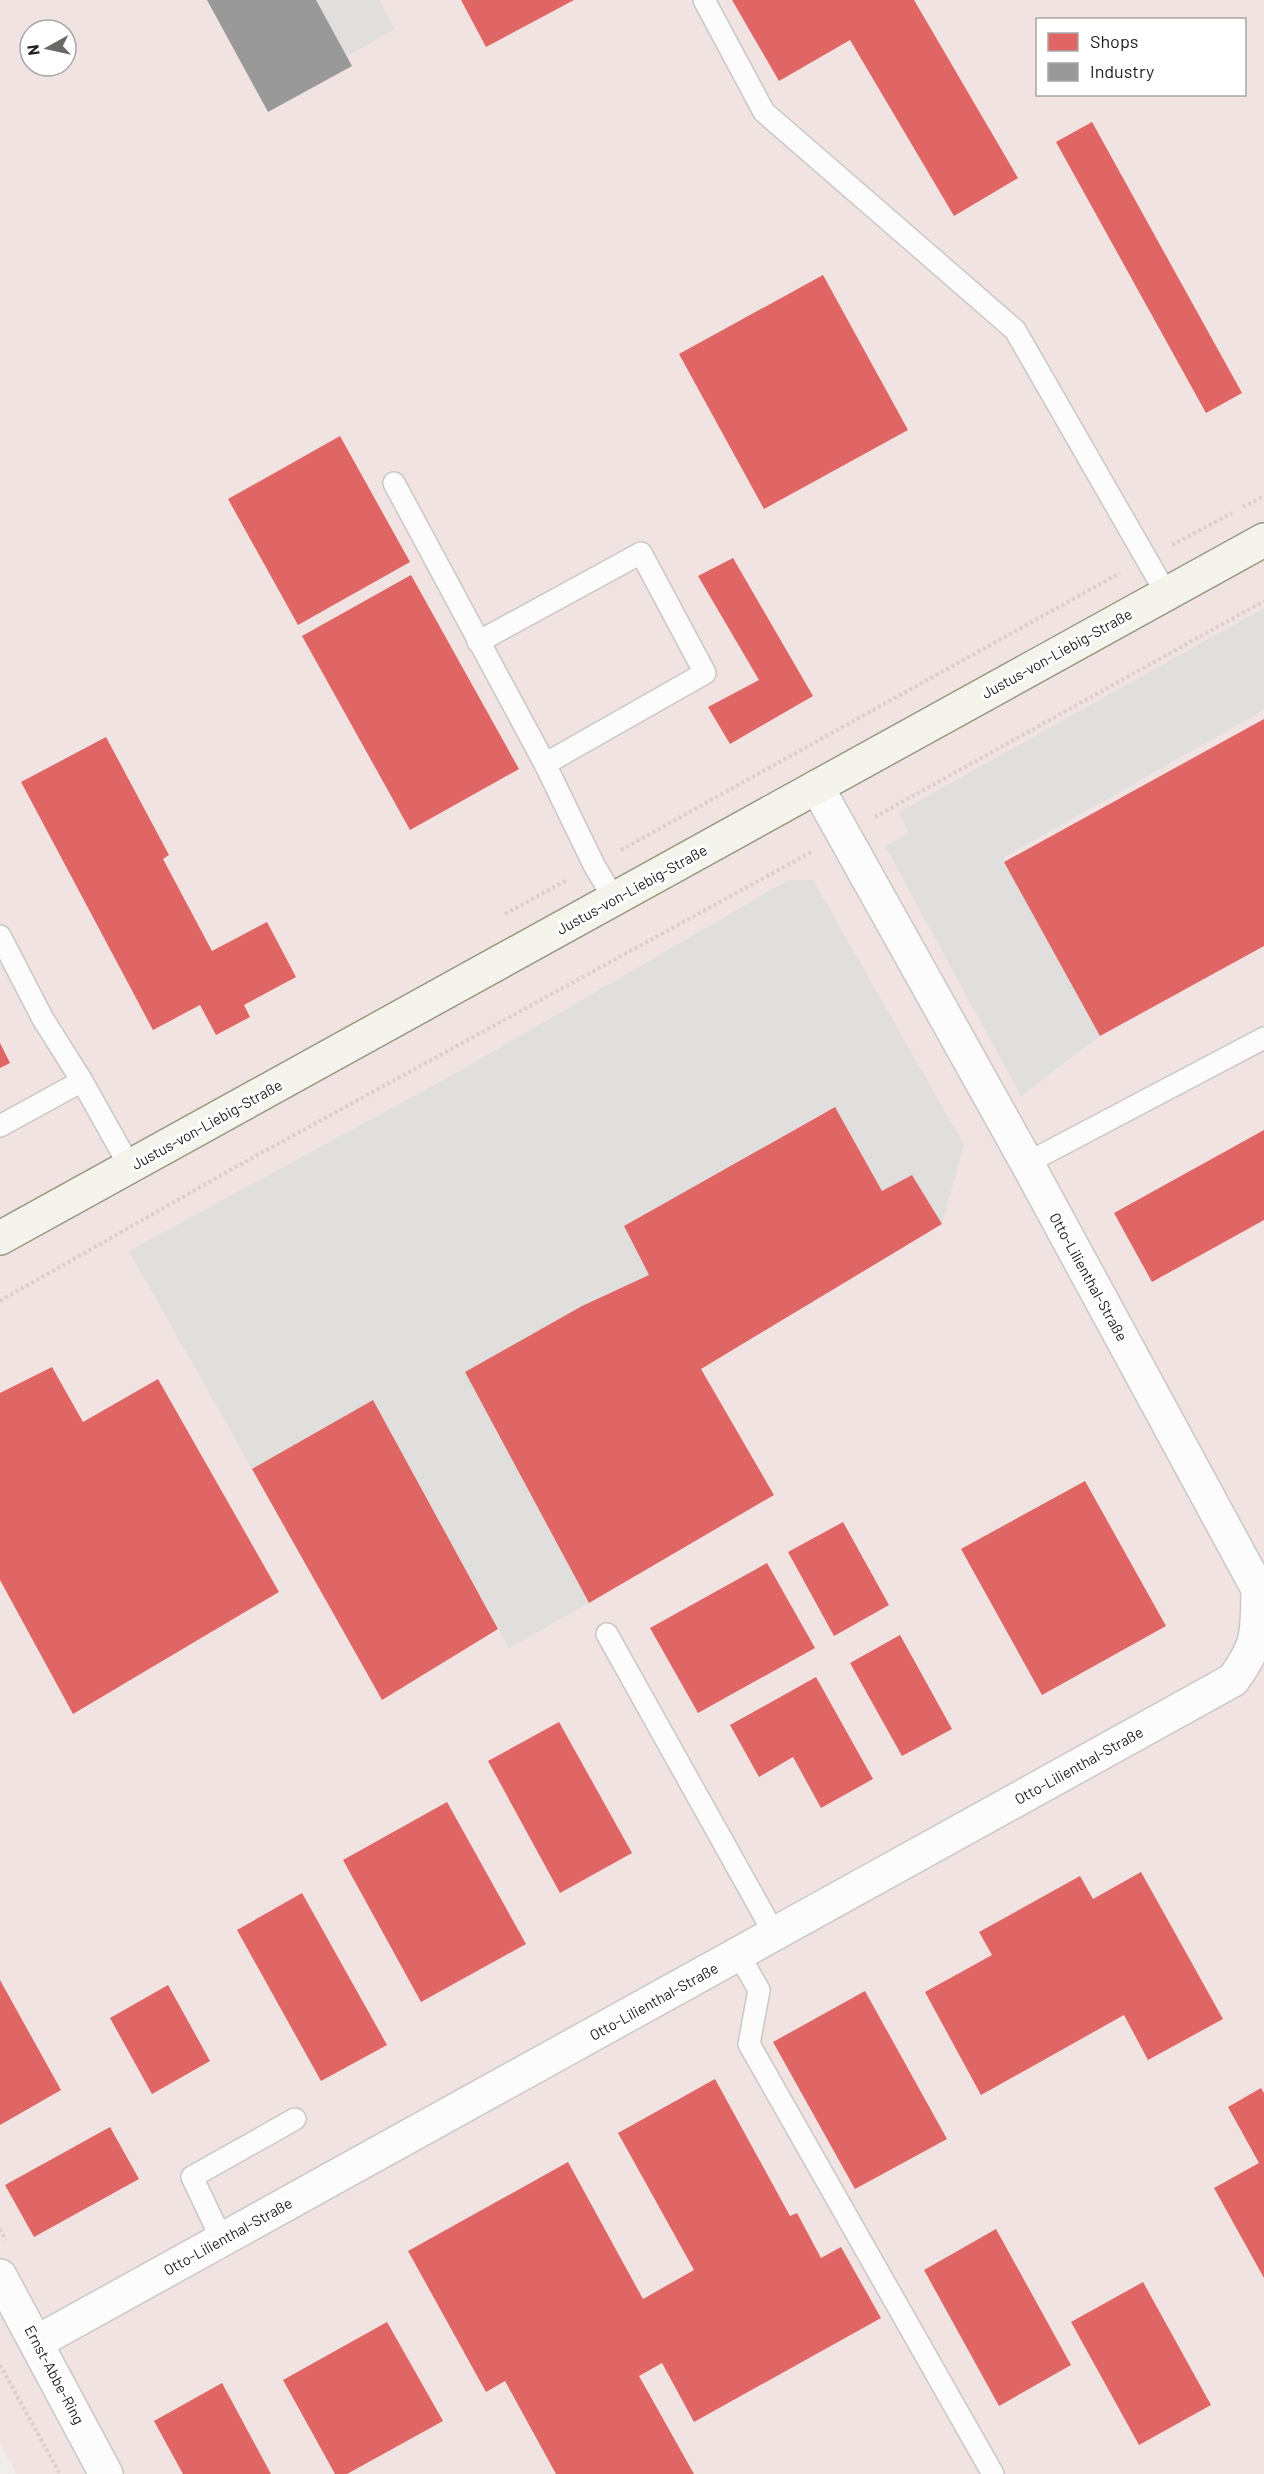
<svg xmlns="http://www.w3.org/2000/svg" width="1264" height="2474" font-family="Barlow,sans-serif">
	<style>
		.commercial { fill: #f1e3e1; fill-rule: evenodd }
		.parking { fill: #e0dfde }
		.shops { fill: #e06666 }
		.industry { fill: #999 }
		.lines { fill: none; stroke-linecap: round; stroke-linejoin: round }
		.service-casing { stroke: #c9c8c7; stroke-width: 24 }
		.minor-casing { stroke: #c9c8c7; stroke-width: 36 }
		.secondary-casing { stroke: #999a82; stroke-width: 36 }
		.path { stroke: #dccecd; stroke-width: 4; stroke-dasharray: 3 3; stroke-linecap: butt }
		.service { stroke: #fdfcfc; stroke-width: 21 }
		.minor { stroke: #fdfcfc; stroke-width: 33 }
		.secondary { stroke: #f4f4ed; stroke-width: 33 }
		.labels { text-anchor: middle; stroke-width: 6; stroke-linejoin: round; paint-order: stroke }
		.street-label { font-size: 15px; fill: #222; stroke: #fff }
	</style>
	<rect width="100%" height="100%" fill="#f0eeeb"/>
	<path class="commercial" d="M0 0H1264V2474H16L0 2444V1580L73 1714 279 1592 158 1380 83 1422 52 1367 0 1393ZM1038 20H1244V94H1038ZM30 30H66V66H30ZM1127 794 1223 968 1100 1036 1004 862ZM788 880 942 1224 701 1369 774 1495 510 1647 498 1629 382 1700 130 1251 456 1073Z"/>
	<g class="parking">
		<polygon points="316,0 379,0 395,29 347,56"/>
		<polygon points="1264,608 1264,710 1003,858 1100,1036 1021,1096 885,846 909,833 899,812"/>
		<polygon points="788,880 813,880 964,1145 942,1224 912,1175 882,1191 834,1107 624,1226 649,1275 582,1306 465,1372 589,1603 509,1648 373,1400 252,1469 129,1251 456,1073"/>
	</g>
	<g class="shops">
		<polygon points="461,0 574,0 486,47"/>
		<polygon points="732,0 914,0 1018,178 954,216 850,40 779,81"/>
		<polygon points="1092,122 1242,393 1206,413 1056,142"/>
		<polygon points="823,275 908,430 764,509 679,354"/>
		<polygon points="340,436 410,562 298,625 228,499"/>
		<polygon points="733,558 813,696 730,744 708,707 759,680 698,576"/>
		<polygon points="411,575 519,769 410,830 302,636"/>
		<polygon points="1264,719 1264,946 1100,1036 1004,862"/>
		<polygon points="106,737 169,855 163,859 212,951 267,922 296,977 244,1005 250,1017 216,1035 200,1005 153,1030 21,782"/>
		<polygon points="0,1043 10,1063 0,1068"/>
		<polygon points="835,1107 882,1191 912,1175 942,1224 701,1369 774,1495 589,1603 465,1372 582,1306 649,1275 624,1226"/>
		<polygon points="1264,1130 1264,1220 1152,1282 1114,1213"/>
		<polygon points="52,1367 83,1422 158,1379 279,1592 73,1714 0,1580 0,1393"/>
		<polygon points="373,1400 498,1629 382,1700 252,1469"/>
		<polygon points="1085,1481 1166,1626 1042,1695 961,1549"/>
		<polygon points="843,1522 889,1605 834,1636 788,1552"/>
		<polygon points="767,1563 815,1648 698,1713 650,1628"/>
		<polygon points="900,1635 952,1729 902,1756 850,1663"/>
		<polygon points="816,1677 873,1779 821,1808 793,1757 759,1777 730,1725"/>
		<polygon points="559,1722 632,1853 560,1893 488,1761"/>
		<polygon points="447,1802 526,1944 421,2002 343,1860"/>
		<polygon points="1141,1872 1223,2019 1148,2060 1124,2015 981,2095 925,1992 992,1955 979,1932 1080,1876 1093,1899"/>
		<polygon points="302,1893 387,2045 321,2081 237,1930"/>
		<polygon points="0,1980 61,2090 0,2125"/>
		<polygon points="168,1985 210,2061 152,2094 110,2018"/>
		<polygon points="865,1991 947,2139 855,2189 773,2042"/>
		<polygon points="715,2079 790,2216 797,2213 821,2258 841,2247 881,2318 694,2422 662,2363 639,2376 694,2474 556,2474 505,2381 486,2392 408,2251 568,2162 643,2299 694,2270 618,2133"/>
		<polygon points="1261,2088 1264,2093 1264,2278 1214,2188 1259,2163 1228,2107"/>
		<polygon points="110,2127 139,2179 34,2237 5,2185"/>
		<polygon points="996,2229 1071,2365 999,2406 924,2270"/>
		<polygon points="1143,2282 1211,2405 1139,2445 1071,2322"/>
		<polygon points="387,2322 443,2421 347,2474 335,2474 283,2380"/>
		<polygon points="222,2383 271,2474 183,2474 154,2421"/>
	</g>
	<polygon class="industry" points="207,0 316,0 352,66 268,112"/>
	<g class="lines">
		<defs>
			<g id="service">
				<polyline points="704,0 764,112 1015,330 1166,593"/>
				<polyline points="394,483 545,764 594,865 614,899"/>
				<polyline points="478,642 641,553 705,673 545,764"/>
				<polyline points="0,936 43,1019 82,1081"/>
				<polyline points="0,1126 82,1081 130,1167"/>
				<polyline points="1027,1163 1264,1038"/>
				<polyline points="607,1634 775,1935"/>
				<polyline points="739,1955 759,1990 749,2044 993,2474"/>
				<polyline points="222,2240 192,2177 295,2119"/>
			</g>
			<g id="minor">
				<polyline points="0,2276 106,2474"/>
				<path d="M37 2342 1233 1680C1260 1643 1257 1633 1258 1589L1027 1163 817 787"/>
			</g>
			<polyline id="secondary" points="0,1238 1264,540"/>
		</defs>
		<use href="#service" class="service-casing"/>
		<use href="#minor" class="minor-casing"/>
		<use href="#secondary" class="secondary-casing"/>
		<g class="path">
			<polyline points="1243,507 1264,496"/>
			<polyline points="1172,545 1232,513"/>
			<polyline points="875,817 1264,601"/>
			<polyline points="621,850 1120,573"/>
			<polyline points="505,914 567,880"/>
			<polyline points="0,1301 232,1169 813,851"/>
			<polyline points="0,2229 6,2240"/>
			<polyline points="0,2365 60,2474"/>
		</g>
		<use href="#service" class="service"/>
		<use href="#minor" class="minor"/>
		<use href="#secondary" class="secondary"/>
	</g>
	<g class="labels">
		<g class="street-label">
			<text transform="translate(1057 654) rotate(-29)" y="5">Justus-von-Liebig-Straße</text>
			<text transform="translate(632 890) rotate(-29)" y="5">Justus-von-Liebig-Straße</text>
			<text transform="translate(207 1125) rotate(-29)" y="5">Justus-von-Liebig-Straße</text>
			<text transform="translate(1088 1277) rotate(61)" y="5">Otto-Lilienthal-Straße</text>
			<text transform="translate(1079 1766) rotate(-29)" y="5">Otto-Lilienthal-Straße</text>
			<text transform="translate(654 2002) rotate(-29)" y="5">Otto-Lilienthal-Straße</text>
			<text transform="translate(228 2237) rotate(-29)" y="5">Otto-Lilienthal-Straße</text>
			<text transform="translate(54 2375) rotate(62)" y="5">Ernst-Abbe-Ring</text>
		</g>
	</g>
	<rect x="1036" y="18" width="210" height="78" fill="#ffffff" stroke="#a7a7a7" stroke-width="1.5"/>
	<rect x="1048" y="33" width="30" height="18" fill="#e06666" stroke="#a7a7a7" stroke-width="1.5"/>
	<text x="1090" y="48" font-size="18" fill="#222222">Shops</text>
	<rect x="1048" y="63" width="30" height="18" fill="#999999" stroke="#a7a7a7" stroke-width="1.5"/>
	<text x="1090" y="78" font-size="18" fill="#222222">Industry</text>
	<g transform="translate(48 48) rotate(262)"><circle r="28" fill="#ffffff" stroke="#a7a7a7" stroke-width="1.5"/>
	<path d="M0-4.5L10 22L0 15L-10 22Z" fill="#6a6968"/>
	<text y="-9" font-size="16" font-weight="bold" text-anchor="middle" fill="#222222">N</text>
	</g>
</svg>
